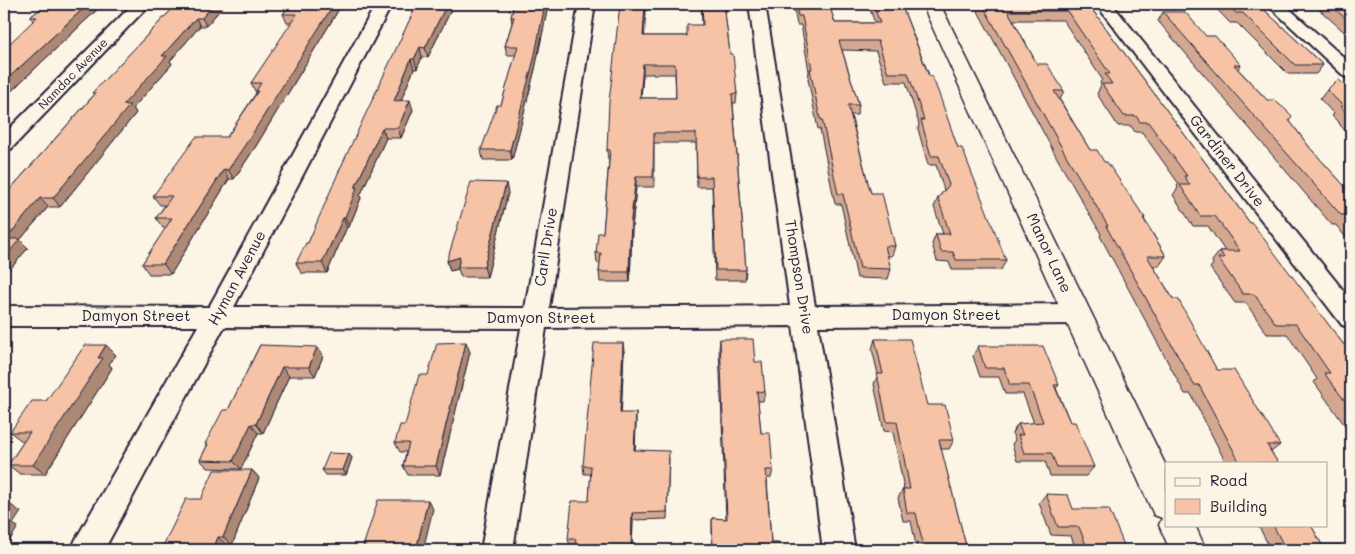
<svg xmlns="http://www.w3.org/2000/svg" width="1355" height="554" font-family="Mali,sans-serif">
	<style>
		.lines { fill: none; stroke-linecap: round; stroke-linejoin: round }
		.minor-casing { stroke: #22223b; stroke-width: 4 }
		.tertiary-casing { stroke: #22223b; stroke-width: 3 }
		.minor { fill: #fcf5e5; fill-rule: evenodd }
		.tertiary { fill: #fcf5e5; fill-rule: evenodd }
		.wall { fill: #d4a890; stroke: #22223b; fill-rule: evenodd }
		.shaded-wall { fill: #ac8875; stroke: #22223b }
		.building { fill: #f6c3a7; stroke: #22223b; fill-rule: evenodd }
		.labels { text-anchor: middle; stroke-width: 4; stroke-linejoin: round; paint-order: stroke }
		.far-street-label { font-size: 12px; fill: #22223b; stroke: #fcf5e5 }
		.street-label { font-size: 15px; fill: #22223b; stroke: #fcf5e5 }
	</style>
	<rect width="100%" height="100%" fill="#fcf5e5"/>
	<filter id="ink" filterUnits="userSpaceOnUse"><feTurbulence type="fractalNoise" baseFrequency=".02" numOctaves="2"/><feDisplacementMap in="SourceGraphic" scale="10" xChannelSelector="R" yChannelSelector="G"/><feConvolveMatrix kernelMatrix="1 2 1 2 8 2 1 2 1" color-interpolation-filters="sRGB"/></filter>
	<g filter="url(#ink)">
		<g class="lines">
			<defs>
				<g id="minor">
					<polygon points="133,4 150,4 11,149 4,151 4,134"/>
					<polygon points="376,4 392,4 234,307 525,308 579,4 595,4 549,308 790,306 749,4 765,4 815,306 1078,304 1087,307 1090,314 1087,321 1078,324 818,326 855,550 823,550 793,326 546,328 513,550 481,550 521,328 224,327 104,550 71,550 76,539 198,326 4,326 4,306 209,307"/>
					<polygon points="1096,4 1112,4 1351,300 1351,328 1342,325"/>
					<polygon points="1267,4 1284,4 1351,64 1351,78 1345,77"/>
				</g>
				<polygon id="tertiary" points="922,4 940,4 1166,466 1166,525 1195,525 1206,550 1170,550 1159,525 1162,518 1154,515"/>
			</defs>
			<use href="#minor" class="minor-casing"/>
			<use href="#tertiary" class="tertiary-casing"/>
			<use href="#minor" class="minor"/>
			<use href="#tertiary" class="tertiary"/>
		</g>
		<g class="wall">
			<polygon points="47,4 103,4 4,98 33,21 30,17"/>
			<polygon points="177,4 225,4 206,26 200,26 170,61 172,64 133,108 136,113 60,207 48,207 20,240 28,248 11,268 4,268 4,196 94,95 92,93"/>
			<polygon points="291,4 342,4 256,146 234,179 229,179 171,274 149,274 142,264 166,228 163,228 156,218 165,205 160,205 153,196 227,137 256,93 251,83 292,23 287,23 283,14"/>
			<polygon points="417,4 453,4 450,12 428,57 422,57 417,69 414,69 401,100 413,110 401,138 386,138 360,196 361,198 349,227 347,227 327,273 301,273 296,263 308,243"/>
			<polygon points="514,4 551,4 549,11 547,11 535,69 512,160 483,160 481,150 501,105 516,55 507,55 505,46 512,23 511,17"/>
			<path d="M701 4H727L726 13H725L730 54 737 94 736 103H733L746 270 745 280H715L712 187H697L696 143H654V187H636L632 228 630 282H600L599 272 600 263H597L596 253 603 233 609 160H608L607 150 644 36H687L702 25ZM643 74H675L676 98H641Z"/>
			<polygon points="793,4 829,4 835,23 875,23 868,4 901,4 958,148 1006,260 1001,270 952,270 949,262 937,261 932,244 936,234 943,234 934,207 938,198 944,190 936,165 928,165 918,129 919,124 906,82 886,82 876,51 842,50 859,105 857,115 851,115 868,183 871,193 895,246 892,256 887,256 891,269 888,279 857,278 841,204 835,204 820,129 818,129 808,79 809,71 801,25 797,25"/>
			<polygon points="974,4 1088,4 1250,223 1344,345 1351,348 1351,434 1314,382 1317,379 1287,334 1267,334 1246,303 1235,303 1210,268 1213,264 1212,261 1220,251 1225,251 1208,226 1193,226 1173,195 1178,188 1177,186 1179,184 1142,132 1135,132 1131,126 1118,126 1097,94 1101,85 1100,83 1102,79 1063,20 1013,20 1037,64 1064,91 1060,100 1090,150 1104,162 1145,218 1144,219 1166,256 1159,266 1153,266 1217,370 1280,445 1271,452 1278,463 1226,463 1191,394 1185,394 1100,236 1101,234 1062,167"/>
			<polygon points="1212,4 1258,4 1323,65 1316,74 1288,74 1237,23 1230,23"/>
			<polygon points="1313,4 1351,4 1351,38"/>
			<polygon points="1163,12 1206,36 1241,65 1238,69 1267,100 1289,120 1310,148 1351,193 1351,244 1336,225 1332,225 1158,21"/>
			<polygon points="1327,90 1351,91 1351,137 1340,125 1340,124 1332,116 1334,114 1320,99"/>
			<polygon points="508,193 487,277 461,277 458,269 450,271 447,261"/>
			<polygon points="720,339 755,362 765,392 763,401 758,401 761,433 773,470 771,478 767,478 771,543 781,550 712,550 712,518 726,519 719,349"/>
			<polygon points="875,339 954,440 949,449 941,449 967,550 917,550 911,521 903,521 898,498 903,489 904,489 893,432 884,431 874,384 878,374 872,349"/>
			<polygon points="106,345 116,355 109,364 112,368 45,474 20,474 8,465 24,441 22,441 10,432 46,401"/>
			<polygon points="260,345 323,356 315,376 289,376 263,433 258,433 241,469 208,468 200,460 207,446 205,444 228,410"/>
			<polygon points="978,346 1059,385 1056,388 1070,422 1094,467 1086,476 1050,476 1045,461 1017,461 1012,444 1015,440 1012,433 1018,424 1034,423 1023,394 1005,394 999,377 980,377 973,356"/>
			<polygon points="624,351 621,413 636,421 635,450 669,458 667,519 633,520 632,550 575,550 576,546 570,546 568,539 589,501 591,474 584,474 583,466"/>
			<polygon points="470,352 440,475 408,475 403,466 406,452 400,452 395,443 405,425 428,375"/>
			<polygon points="349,454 352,458 346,475 326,475 322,470"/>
			<polygon points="252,470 259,478 232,545 227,545 225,550 161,550"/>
			<polygon points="1046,494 1073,509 1126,550 1076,550 1071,536 1051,535 1039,503"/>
			<polygon points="1258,525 1311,525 1322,545 1344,550 1271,550"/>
		</g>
		<g class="shaded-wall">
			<polygon points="88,4 103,4 4,98 4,82"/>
			<polygon points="214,4 225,4 206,26 202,18"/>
			<polygon points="334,4 342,4 256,146 234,179 228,170"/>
			<polygon points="447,4 453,4 450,12 428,57 425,48"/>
			<polygon points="545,4 547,11 535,69 512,160 510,150"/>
			<polygon points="548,4 551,4 549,11"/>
			<polygon points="645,4 646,4 644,45 643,36"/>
			<polygon points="196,18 200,26 170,61 172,64 133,108 136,113 60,207 53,198 123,105 162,56"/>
			<polygon points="420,47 422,57 417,69 414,59"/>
			<polygon points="411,59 414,69 397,110 394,101"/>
			<polygon points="643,64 643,74 640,108 640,98"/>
			<polygon points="410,100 413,110 401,138 398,128"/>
			<polygon points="382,128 386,138 360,196 361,198 349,227 345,217 355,188"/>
			<polygon points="224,169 229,179 171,274 163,264"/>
			<polygon points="636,177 636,187 632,228 630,282 629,272 631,218"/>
			<polygon points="506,183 508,193 487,277 484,267"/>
			<polygon points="40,198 48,207 20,240 28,248 11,268 4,261 6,239"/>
			<polygon points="343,218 347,227 327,273 322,263"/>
			<polygon points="460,257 458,267 458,269 450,271 447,261"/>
			<polygon points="466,342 470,352 440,475 436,466"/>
			<polygon points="623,343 624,351 621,421 620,413"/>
			<polygon points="106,345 116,355 109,364 112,368 45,474 33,465"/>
			<polygon points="317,347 323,356 315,376 309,367"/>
			<polygon points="282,367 289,376 263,433 256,424"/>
			<polygon points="636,413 636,421 635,458 634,450"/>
			<polygon points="251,424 258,433 241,469 233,461"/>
			<polygon points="349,454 352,458 346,475 343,470"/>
			<polygon points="252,470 259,478 232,545 223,537"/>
			<polygon points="428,500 433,509 423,550 416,550"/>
			<polygon points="8,503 21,512 13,524 18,527 7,545 4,543 4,510"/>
			<polygon points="632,513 633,520 632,550 631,550"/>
			<polygon points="218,537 227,545 225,550 213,550"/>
		</g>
		<g class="building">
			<polygon points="47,4 88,4 4,82 4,49 37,17 30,17"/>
			<polygon points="177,4 214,4 202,18 196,18 162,56 167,56 123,105 130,105 53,198 40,198 6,239 20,239 4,258 4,196 96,93 92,93"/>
			<polygon points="291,4 334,4 251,136 228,170 224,169 163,264 142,264 172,218 156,218 172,196 153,196 196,137 227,137 258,91 256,91 261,83 251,83 297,14 283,14"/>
			<polygon points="417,4 447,4 425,48 420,47 414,59 411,59 394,101 410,100 398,128 382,128 355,188 357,188 345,217 343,218 322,263 296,263 306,243 308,243 339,171"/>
			<polygon points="514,4 545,4 534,59 510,150 481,150 497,105 501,105 518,46 505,46 514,17 511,17"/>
			<path d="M620 4H645L643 36H687V25H703L702 4H724L730 54H733L737 94H732L746 270H716L712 177H697L696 133H654L653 177H636L631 218 629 272H599L601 253H596L598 233H603L610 150H607L609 102ZM643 64H675L676 98H640Z"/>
			<polygon points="796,4 829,4 835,23 880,23 873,4 901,4 929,76 932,76 939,94 958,148 962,148 1006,260 956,260 953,252 941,252 936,234 950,234 938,198 949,185 939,156 931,156 921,120 924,120 908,73 888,73 878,41 839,41 859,105 848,105 868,183 871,193 882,193 895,246 885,246 891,269 860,268 843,194 838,194 822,119 820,119 810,69 812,69 802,16 798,16"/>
			<polygon points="982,4 1088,4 1250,223 1252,223 1344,345 1349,345 1351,348 1351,409 1324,373 1330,373 1296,324 1276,324 1254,294 1243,294 1218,258 1224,258 1220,251 1240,251 1215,216 1200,216 1180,185 1190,185 1184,176 1187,176 1148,122 1140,122 1136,116 1124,116 1102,84 1112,84 1105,74 1110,74 1067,11 1008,11 1037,64 1047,64 1064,91 1054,91 1090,150 1097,150 1104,162 1107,162 1145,218 1143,218 1166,256 1147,256 1173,299 1178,299 1217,370 1234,370 1280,445 1267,445 1278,463 1240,463 1199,385 1194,385 1106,226 1108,226 1067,157"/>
			<polygon points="1226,4 1258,4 1323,65 1295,65 1243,13 1236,13"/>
			<polygon points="1329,4 1351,4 1351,23"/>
			<polygon points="1163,12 1185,12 1206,36 1215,36 1241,65 1234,65 1267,100 1274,100 1286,110 1292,116 1289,120 1310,148 1351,193 1351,222 1345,215 1341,215"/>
			<polygon points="1338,79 1351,91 1351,119 1348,115 1349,115 1340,106 1343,106 1327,90"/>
			<polygon points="471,182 506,183 484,267 458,267 460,257 447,261"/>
			<polygon points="720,339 753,339 755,362 762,362 765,392 757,391 761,433 770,433 773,470 766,470 771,543 780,543 781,550 713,550 712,518 727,519"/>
			<polygon points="875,339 910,339 927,405 945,405 954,440 939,440 967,550 924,550 916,513 907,513 903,489 910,489 897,422 887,422 877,374 883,374"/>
			<polygon points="466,342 436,466 403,466 409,443 395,443 400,425 405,425 419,375 428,375 437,343"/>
			<polygon points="594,343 623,343 620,413 636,413 634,450 669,451 667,512 632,513 631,550 575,550 576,539 568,539 572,501 589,501 591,466 583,466"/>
			<polygon points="85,345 106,345 98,358 103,358 33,465 8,465 30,432 10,432 32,401 46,401"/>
			<polygon points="260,345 317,347 309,367 282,367 256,424 251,424 233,461 200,460 208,444 205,444 223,410 228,410"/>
			<polygon points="978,346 1043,346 1059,385 1054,385 1070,422 1075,422 1094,467 1057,467 1051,453 1024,453 1018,435 1023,435 1018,424 1043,422 1029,385 1010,385 1004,368 985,368"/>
			<polygon points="329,453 349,454 343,470 322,470"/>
			<polygon points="214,470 252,470 223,537 218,537 213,550 161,550 186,499 201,499"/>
			<polygon points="1046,494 1068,495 1073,509 1109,509 1126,550 1088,550 1079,527 1058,527"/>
			<polygon points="378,500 428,500 416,550 362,550"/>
			<polygon points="4,503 8,503 4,510"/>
			<polygon points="1273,525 1311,525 1322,545 1341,545 1344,550 1286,550"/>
		</g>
	</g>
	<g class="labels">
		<g class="far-street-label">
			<text transform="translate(73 74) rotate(-46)" y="4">Namdac Avenue</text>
		</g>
		<g class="street-label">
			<text transform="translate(1227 161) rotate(52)" y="5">Gardiner Drive</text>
			<text transform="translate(546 247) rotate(-81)" y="5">Carll Drive</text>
			<text transform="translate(1049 253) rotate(65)" y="5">Manor Lane</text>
			<text transform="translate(799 277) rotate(81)" y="5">Thompson Drive</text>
			<text transform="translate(237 278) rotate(-62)" y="5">Hyman Avenue</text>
			<text x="946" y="320">Damyon Street</text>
			<text x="136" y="321">Damyon Street</text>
			<text x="541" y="323">Damyon Street</text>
		</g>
	</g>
	<rect width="1355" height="554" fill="none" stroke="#fcf5e5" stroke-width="20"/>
	<rect x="10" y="10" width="1335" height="534" fill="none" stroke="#22223b" stroke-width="2" filter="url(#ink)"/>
	<rect x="1165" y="462" width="162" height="65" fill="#fcf5e5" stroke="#a5a1a1"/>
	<rect x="1175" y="478" width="25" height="8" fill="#fcf5e5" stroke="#a5a1a1"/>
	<text x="1210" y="486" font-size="15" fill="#22223b">Road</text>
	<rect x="1175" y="499" width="25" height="15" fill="#f6c3a7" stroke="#a5a1a1"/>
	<text x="1210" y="512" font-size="15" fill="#22223b">Building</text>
</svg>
